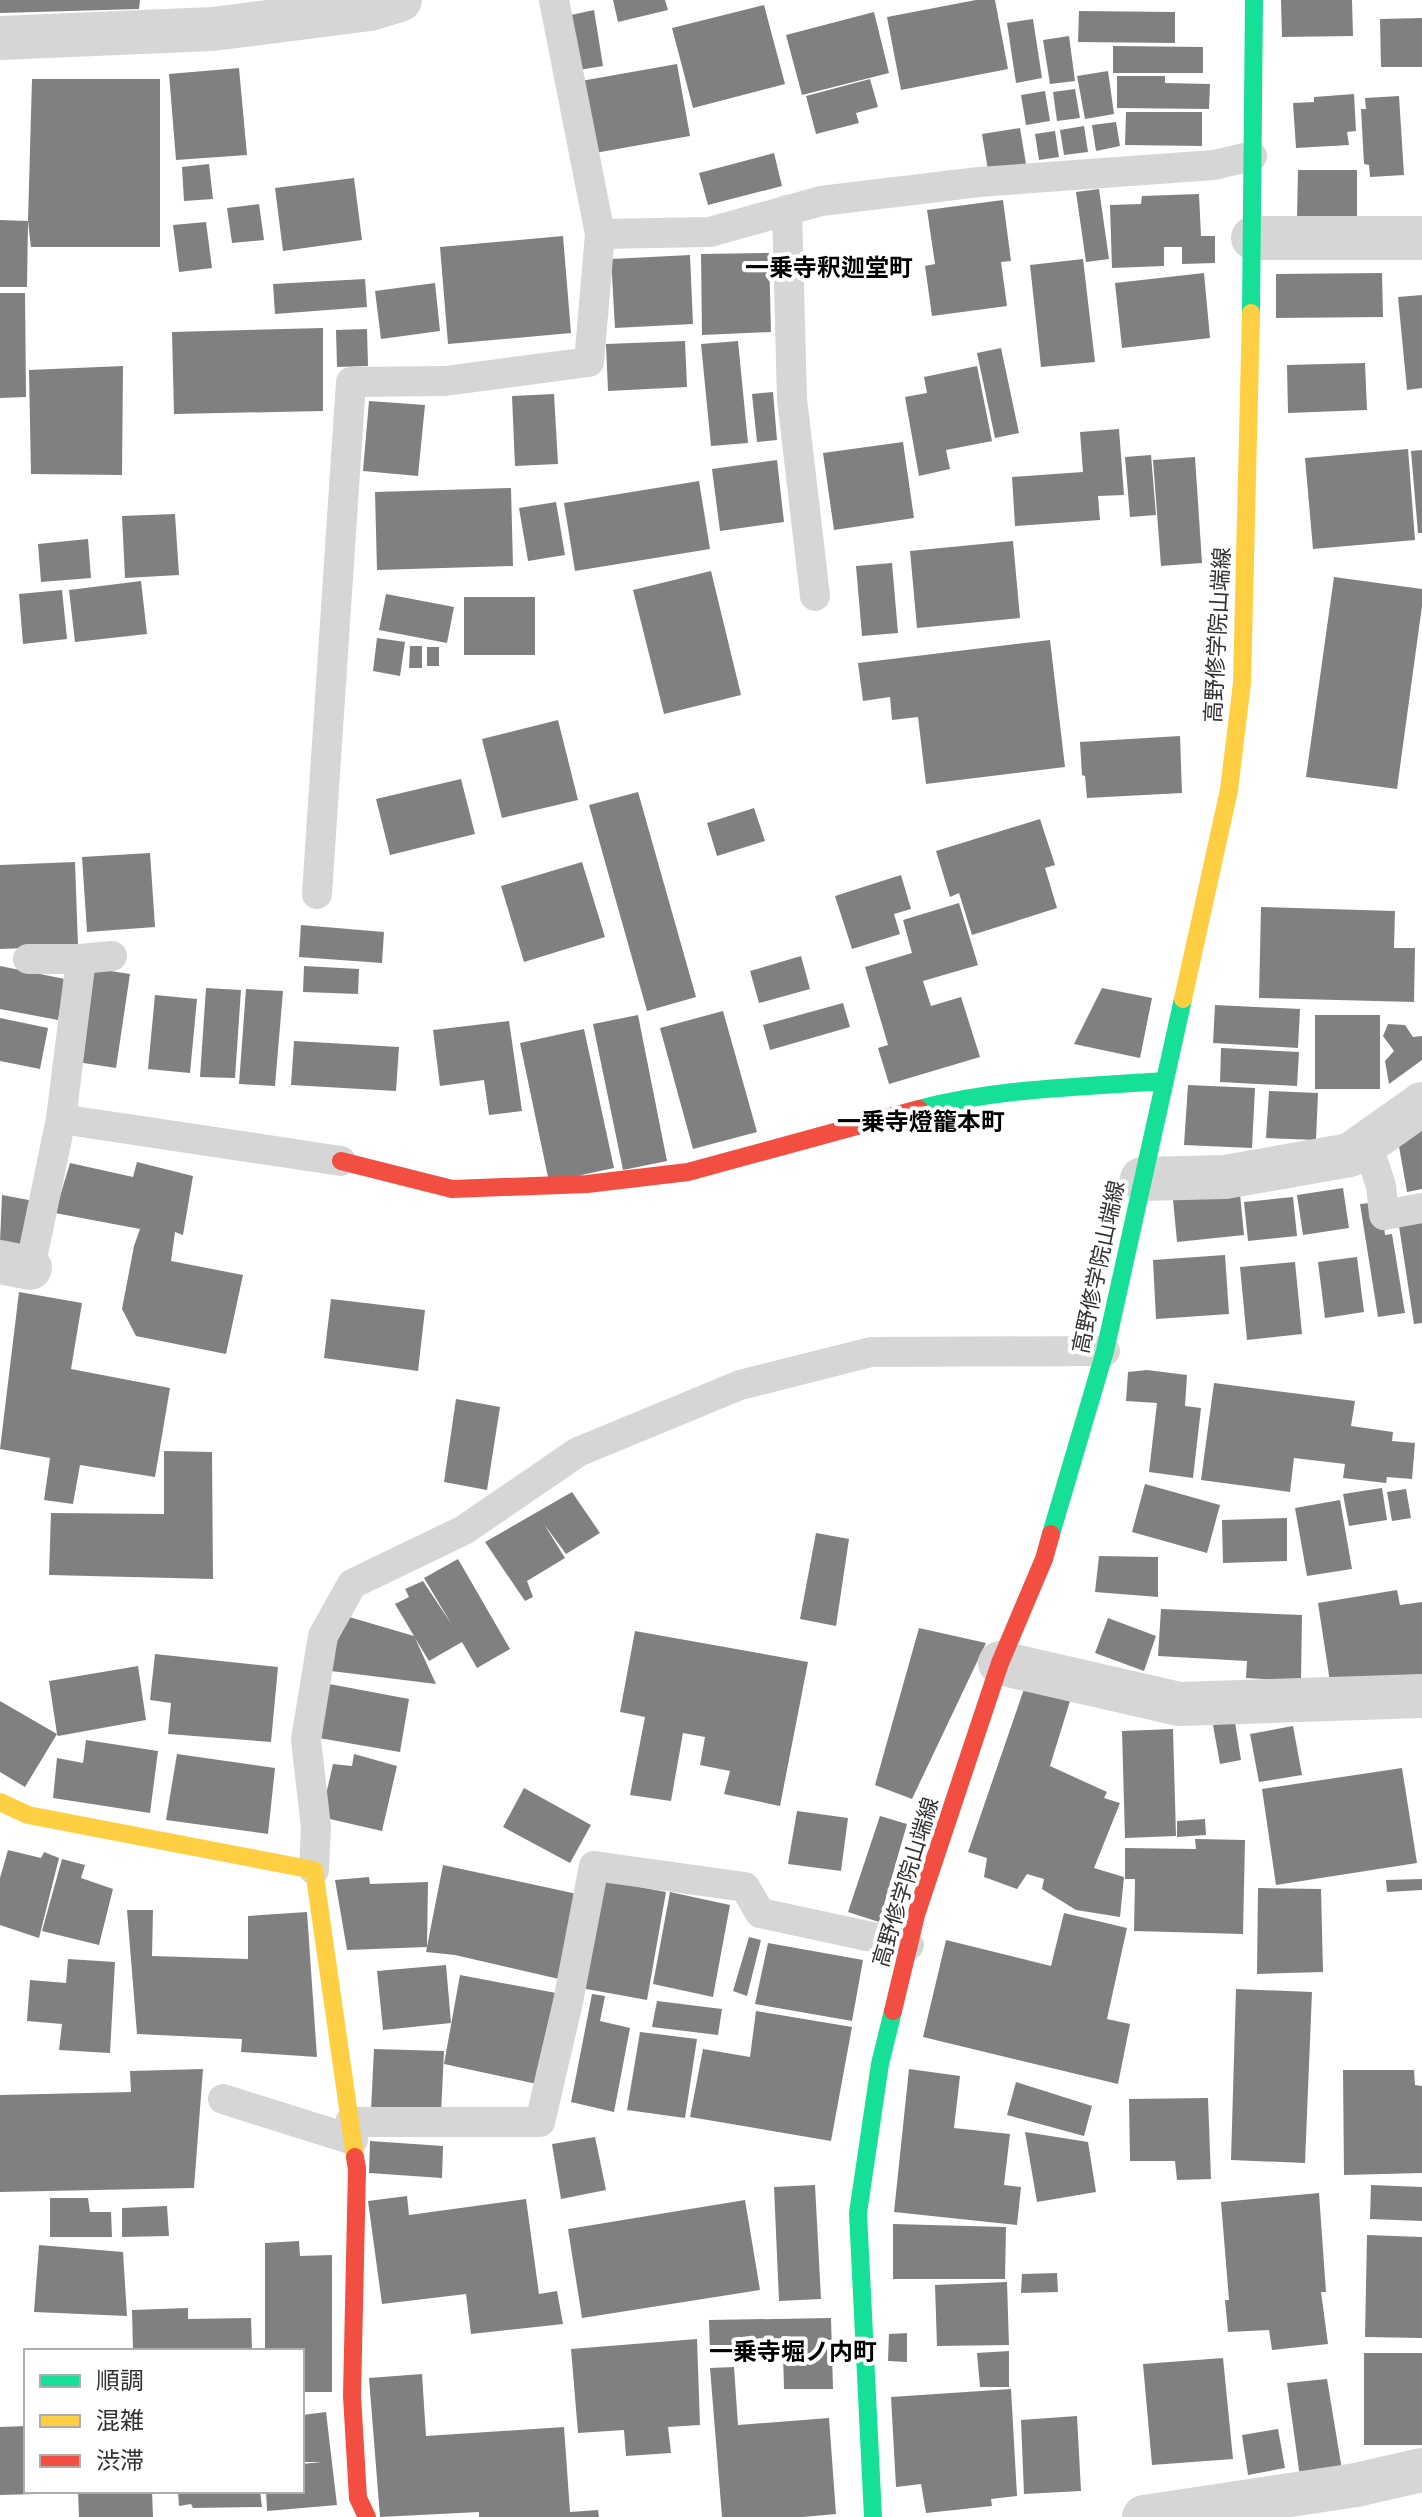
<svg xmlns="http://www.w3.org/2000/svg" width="1422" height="2517" font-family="'Exo 2','Noto Sans JP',sans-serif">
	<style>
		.building { fill: #808080 }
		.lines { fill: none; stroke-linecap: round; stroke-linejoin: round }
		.lane { stroke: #d6d6d6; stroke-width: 30 }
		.street { stroke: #d6d6d6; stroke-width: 44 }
		.fast { stroke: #16e098; stroke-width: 18 }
		.slow { stroke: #ffcf43; stroke-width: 18 }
		.jam { stroke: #f24e42; stroke-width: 18 }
		.labels { text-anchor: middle; stroke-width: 8; stroke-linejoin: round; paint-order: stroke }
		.street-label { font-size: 22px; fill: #323232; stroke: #fff }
		.neighbourhood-label { font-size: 24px; font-weight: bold; fill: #000; stroke: #fff }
	</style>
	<rect width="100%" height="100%" fill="#fff"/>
	<g class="building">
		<polygon points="0,0 140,0 139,9 0,13"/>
		<polygon points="613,0 665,0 668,10 618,22"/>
		<polygon points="976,0 995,0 1008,69 901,90 887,17"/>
		<polygon points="1281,0 1352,0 1353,36 1282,37"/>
		<polygon points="764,5 785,84 693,108 672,28"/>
		<polygon points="594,10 603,66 579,70 571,15"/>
		<polygon points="1079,11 1175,12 1175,43 1078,42"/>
		<polygon points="874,12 889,73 802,95 786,35"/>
		<polygon points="1422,18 1422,67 1381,67 1380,19"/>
		<polygon points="1033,19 1042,78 1016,83 1007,23"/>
		<polygon points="1069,36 1075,81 1050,84 1043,40"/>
		<polygon points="1113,46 1203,47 1203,73 1113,73"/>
		<polygon points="677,64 690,136 595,153 581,81"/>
		<polygon points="239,68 247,155 176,160 169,74"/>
		<polygon points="1108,71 1114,114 1085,119 1077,76"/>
		<polygon points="1117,76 1165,76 1165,83 1210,84 1209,109 1117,108"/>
		<polygon points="32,79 160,79 160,247 31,247 28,221"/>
		<polygon points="870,79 878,107 856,113 859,123 816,134 806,96"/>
		<polygon points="1075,89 1080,118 1057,121 1053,92"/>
		<polygon points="1045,91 1050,121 1026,125 1021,95"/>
		<polygon points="1354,94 1356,131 1347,132 1349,145 1296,148 1293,103 1314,102 1314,97"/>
		<polygon points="1399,96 1404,175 1370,177 1369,165 1364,164 1361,109 1366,109 1365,98"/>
		<polygon points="1126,112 1202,112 1202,146 1125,145"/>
		<polygon points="1116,122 1120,146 1096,151 1092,125"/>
		<polygon points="1084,126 1088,152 1064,155 1060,130"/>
		<polygon points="1020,128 1026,164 988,170 982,134"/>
		<polygon points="1055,131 1059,157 1039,160 1035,134"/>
		<polygon points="774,153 782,186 708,205 699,173"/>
		<polygon points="209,164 213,199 184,201 182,167"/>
		<polygon points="1298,170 1357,170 1357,218 1297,218"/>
		<polygon points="354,178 362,240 283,251 275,188"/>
		<polygon points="1099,189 1109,259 1086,262 1076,192"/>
		<polygon points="1199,194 1201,236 1215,236 1215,263 1182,264 1182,247 1164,247 1164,266 1112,268 1110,205 1141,204 1142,196"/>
		<polygon points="1003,200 1011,261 1001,262 1007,306 932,316 925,266 935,264 927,210"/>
		<polygon points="259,204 264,240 232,243 227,208"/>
		<polygon points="0,220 28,221 27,287 0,287"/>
		<polygon points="206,222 212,268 179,272 173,225"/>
		<polygon points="563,236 571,333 448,344 440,247"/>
		<polygon points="769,253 771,332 702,335 701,254"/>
		<polygon points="690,255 693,324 615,328 611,259"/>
		<polygon points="1083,259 1095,362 1041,367 1030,265"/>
		<polygon points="1204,273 1210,338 1122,348 1115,283"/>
		<polygon points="1382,273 1383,317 1276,318 1276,274"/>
		<polygon points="365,279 367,307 275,314 273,284"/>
		<polygon points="435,283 440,331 381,339 375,291"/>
		<polygon points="0,293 25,293 26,397 0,398"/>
		<polygon points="1422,295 1422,388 1407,390 1398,297"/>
		<polygon points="323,328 323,411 174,414 172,332"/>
		<polygon points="367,329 368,366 337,367 336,330"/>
		<polygon points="685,341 687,387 608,391 606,344"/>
		<polygon points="738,341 748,443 711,446 701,344"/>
		<polygon points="1001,348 1019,433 995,438 977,353"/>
		<polygon points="1365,363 1367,410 1288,413 1287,365"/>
		<polygon points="123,366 122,475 31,474 29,370"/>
		<polygon points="977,366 992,441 946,450 950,469 919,476 905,397 927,393 924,377"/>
		<polygon points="773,392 777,440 757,442 752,394"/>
		<polygon points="554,394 558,464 515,466 512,396"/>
		<polygon points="369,401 425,405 418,476 363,471"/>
		<polygon points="1119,429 1124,495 1098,496 1100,520 1015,526 1012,477 1083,472 1080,432"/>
		<polygon points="903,442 914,518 834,530 823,453"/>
		<polygon points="1408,449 1415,540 1313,549 1305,458"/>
		<polygon points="1422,450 1422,533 1418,533 1411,451"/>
		<polygon points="1151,455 1156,515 1130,517 1125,457"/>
		<polygon points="1195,457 1202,563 1161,566 1153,460"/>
		<polygon points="777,460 784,522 720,531 712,469"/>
		<polygon points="699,481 710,549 575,571 564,503"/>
		<polygon points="511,488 513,566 377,570 375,492"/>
		<polygon points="556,502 565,555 528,561 519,508"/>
		<polygon points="175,514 179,575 125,578 122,516"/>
		<polygon points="88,539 91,578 41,582 38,544"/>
		<polygon points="1013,541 1020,618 917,628 910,551"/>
		<polygon points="892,563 898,633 862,636 856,566"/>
		<polygon points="711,571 741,695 664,714 633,590"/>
		<polygon points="1334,577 1422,589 1422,606 1397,789 1306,777"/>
		<polygon points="141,581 147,634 75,642 69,590"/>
		<polygon points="62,590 67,639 23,644 19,594"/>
		<polygon points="386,594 454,607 447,643 379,630"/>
		<rect x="464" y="597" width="71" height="58"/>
		<polygon points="377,638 405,642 400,676 373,671"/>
		<polygon points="1050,640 1065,767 926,784 918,717 892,720 890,697 863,701 858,663"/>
		<polygon points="410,646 422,646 422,668 409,668"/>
		<rect x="427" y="647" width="12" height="19"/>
		<polygon points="558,720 578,800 502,818 482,739"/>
		<polygon points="1180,736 1182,793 1087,798 1085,776 1082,775 1080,742"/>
		<polygon points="461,779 475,834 390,855 376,799"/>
		<polygon points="638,792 696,997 647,1011 589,805"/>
		<polygon points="754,808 765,841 717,856 707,823"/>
		<polygon points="1040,819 1055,865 1045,868 1057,908 972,935 959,893 950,897 936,851"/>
		<polygon points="150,853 155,927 87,932 82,857"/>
		<polygon points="75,862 78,946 0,949 0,865"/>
		<polygon points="582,862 605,937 524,962 501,886"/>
		<polygon points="901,875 911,909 894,914 900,934 852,949 835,896"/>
		<polygon points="959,903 978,965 923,981 931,1006 961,997 980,1057 889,1084 878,1048 888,1045 865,967 912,953 903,920"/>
		<polygon points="1261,907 1395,911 1394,948 1415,948 1414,1002 1259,998"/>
		<polygon points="301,925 384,932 382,963 299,957"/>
		<polygon points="801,956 810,989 759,1003 750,971"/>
		<polygon points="0,966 65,979 58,1020 0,1009"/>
		<polygon points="304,966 359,969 358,994 303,992"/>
		<polygon points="91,968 130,974 116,1068 77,1062"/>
		<polygon points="206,988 241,990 235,1078 200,1077"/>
		<polygon points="1102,988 1152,998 1140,1058 1074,1044"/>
		<polygon points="246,989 283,991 275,1086 239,1084"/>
		<polygon points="155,995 197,999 190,1073 148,1069"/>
		<polygon points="843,1003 850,1027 770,1050 763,1025"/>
		<polygon points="1215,1005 1300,1009 1298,1048 1213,1043"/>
		<polygon points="723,1011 757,1132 693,1149 660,1028"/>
		<polygon points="638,1015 667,1161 623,1170 593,1024"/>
		<rect x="1315" y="1015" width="65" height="74"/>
		<polygon points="0,1018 48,1028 40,1069 0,1061"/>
		<polygon points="509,1021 522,1111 489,1115 484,1080 440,1086 433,1030"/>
		<polygon points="1388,1024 1405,1025 1413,1037 1422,1036 1422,1060 1389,1084 1385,1061 1394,1051 1383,1036"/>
		<polygon points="584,1029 614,1168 549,1182 520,1043"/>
		<polygon points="294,1041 399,1047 396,1091 291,1085"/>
		<polygon points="1221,1048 1299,1052 1297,1086 1220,1082"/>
		<polygon points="1188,1085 1255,1088 1252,1148 1184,1145"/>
		<polygon points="1269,1091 1318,1093 1316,1140 1266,1138"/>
		<polygon points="1422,1130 1422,1189 1407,1192 1397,1135"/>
		<polygon points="137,1162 193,1176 183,1235 175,1232 171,1261 243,1275 226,1354 136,1336 122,1309 134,1246 140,1229 55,1213 70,1163 133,1177"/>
		<polygon points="1343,1188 1349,1228 1303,1235 1297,1195"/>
		<polygon points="1240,1194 1244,1235 1177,1242 1173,1199"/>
		<polygon points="2,1195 34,1201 26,1247 0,1242"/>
		<polygon points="1293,1197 1297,1236 1248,1241 1244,1202"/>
		<polygon points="1381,1202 1385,1235 1392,1234 1405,1313 1378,1317 1360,1204"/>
		<polygon points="1422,1210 1422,1323 1414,1324 1397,1213"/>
		<polygon points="1225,1255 1229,1314 1156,1319 1153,1260"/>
		<polygon points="1357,1257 1364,1312 1325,1318 1318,1262"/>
		<polygon points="1295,1262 1302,1334 1247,1340 1240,1267"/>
		<polygon points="19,1292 82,1303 71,1369 170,1388 155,1477 80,1465 73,1504 44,1500 50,1458 0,1449"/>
		<polygon points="331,1299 425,1310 418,1371 324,1358"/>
		<polygon points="1147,1370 1187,1375 1185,1406 1201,1408 1193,1478 1149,1472 1157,1403 1126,1401 1128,1372"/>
		<polygon points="1214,1383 1355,1401 1351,1426 1393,1432 1392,1441 1415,1443 1412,1479 1387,1477 1386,1483 1343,1478 1345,1464 1294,1458 1290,1492 1201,1480"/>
		<polygon points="456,1399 500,1407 487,1490 444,1482"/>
		<polygon points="164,1451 212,1452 213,1579 49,1575 51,1513 164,1514"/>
		<polygon points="1145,1484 1220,1505 1207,1553 1132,1532"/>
		<polygon points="1382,1488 1387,1520 1349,1526 1343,1494"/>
		<polygon points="1406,1489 1411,1518 1392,1521 1387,1492"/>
		<polygon points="572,1492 600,1533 566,1554 544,1524 565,1558 527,1581 533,1597 525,1601 485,1542"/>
		<polygon points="1340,1500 1352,1569 1307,1576 1295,1508"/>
		<polygon points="1287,1518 1287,1561 1223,1563 1222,1520"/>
		<polygon points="816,1533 849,1539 836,1626 800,1619"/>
		<polygon points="1099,1556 1158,1557 1158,1597 1095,1592"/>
		<polygon points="458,1559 510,1649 477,1668 462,1642 429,1661 415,1638 436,1684 331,1671 339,1614 414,1636 395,1604 409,1597 405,1589 423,1581 452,1625 424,1578"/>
		<polygon points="1397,1590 1400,1605 1422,1602 1422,1682 1332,1695 1318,1603"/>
		<polygon points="1161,1609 1302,1615 1301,1681 1246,1678 1247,1661 1158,1656"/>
		<polygon points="1108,1618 1156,1636 1144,1671 1095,1653"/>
		<polygon points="919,1628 986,1643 912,1799 875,1785"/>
		<polygon points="635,1631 808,1662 780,1806 724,1794 730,1771 700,1765 705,1737 683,1733 671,1801 630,1795 645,1717 620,1712"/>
		<polygon points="155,1654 278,1667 271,1742 168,1734 171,1703 150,1700"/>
		<polygon points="138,1666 146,1720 58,1736 57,1734 25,1787 0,1772 0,1701 57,1734 49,1681"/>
		<polygon points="324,1683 409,1699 400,1752 313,1737"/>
		<polygon points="1025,1686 1070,1701 1050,1766 1107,1792 1104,1798 1120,1803 1094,1868 1124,1877 1120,1917 1076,1910 1042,1889 1044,1879 1027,1874 1017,1889 984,1877 987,1858 968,1852"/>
		<polygon points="1235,1722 1241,1760 1220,1764 1213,1725"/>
		<polygon points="1293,1726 1302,1775 1259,1782 1250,1734"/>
		<polygon points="1173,1729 1176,1836 1125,1838 1122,1731"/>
		<polygon points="86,1740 158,1751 150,1813 53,1798 57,1758 83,1763"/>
		<polygon points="177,1754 275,1768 268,1834 166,1820"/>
		<polygon points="354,1754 397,1766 382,1831 321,1817 333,1764 352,1766"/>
		<polygon points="1402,1768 1417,1863 1276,1885 1262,1789"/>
		<polygon points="524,1788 591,1825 570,1863 503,1827"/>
		<polygon points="797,1811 848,1818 841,1871 788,1864"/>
		<polygon points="880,1816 907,1824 879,1922 848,1912"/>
		<polygon points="1205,1819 1206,1835 1177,1837 1177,1821"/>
		<polygon points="1195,1839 1245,1840 1243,1934 1134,1931 1135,1879 1125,1879 1125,1848 1196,1849"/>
		<polygon points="8,1850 41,1858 44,1852 59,1858 39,1938 0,1925 0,1878"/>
		<polygon points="62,1859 85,1865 81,1878 113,1889 99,1945 42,1931"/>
		<polygon points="443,1865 577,1894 559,1979 455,1955 426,1952"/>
		<polygon points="369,1877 370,1884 428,1882 427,1947 347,1950 335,1880"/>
		<polygon points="1422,1879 1422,1890 1387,1892 1386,1880"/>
		<polygon points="602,1880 666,1892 647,2000 581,1988"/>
		<polygon points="1258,1888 1321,1889 1323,1972 1257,1974"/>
		<polygon points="670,1892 730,1905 713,1997 653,1984"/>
		<polygon points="127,1910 153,1910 152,1956 248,1959 248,1916 307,1912 317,2057 241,2052 242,2039 137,2034"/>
		<polygon points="1064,1913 1127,1928 1107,2019 1130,2024 1118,2084 923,2037 946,1940 1051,1966"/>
		<polygon points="749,1937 761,1940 747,1996 733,1991"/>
		<polygon points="768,1943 863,1960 852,2021 755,2004"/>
		<polygon points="68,1959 115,1962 110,2053 59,2050 62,2024 27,2021 30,1980 66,1983"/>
		<polygon points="446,1965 451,2023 383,2030 377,1971"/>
		<polygon points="460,1975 556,1993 537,2084 444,2064"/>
		<polygon points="1236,1989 1312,1992 1305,2163 1231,2160"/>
		<polygon points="592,1994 605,1996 600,2021 630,2028 614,2112 571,2102"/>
		<polygon points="657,2001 722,2009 718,2035 652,2027"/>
		<polygon points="756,2011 852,2027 831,2141 690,2117 703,2049 750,2057"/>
		<polygon points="640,2032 697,2039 685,2118 627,2110"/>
		<polygon points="374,2049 444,2051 441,2114 371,2111"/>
		<polygon points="203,2069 194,2188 0,2192 0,2095 131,2092 130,2071"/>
		<polygon points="909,2069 960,2076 954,2128 1010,2134 1004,2185 1021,2187 1017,2225 894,2212"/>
		<polygon points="1343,2070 1414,2070 1415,2085 1422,2086 1422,2173 1344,2175"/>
		<polygon points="1016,2082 1092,2106 1084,2136 1007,2115"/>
		<polygon points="1208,2098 1211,2179 1177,2180 1175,2161 1130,2161 1129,2099"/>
		<polygon points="1025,2132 1088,2142 1096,2192 1037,2202"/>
		<polygon points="595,2137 606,2190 561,2199 552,2144"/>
		<polygon points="370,2141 443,2146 442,2178 369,2173"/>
		<polygon points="815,2185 821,2299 779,2301 774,2187"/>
		<polygon points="1371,2185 1422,2187 1422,2221 1370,2219"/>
		<polygon points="1319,2193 1326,2292 1321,2292 1328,2344 1272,2350 1269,2330 1228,2332 1225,2300 1229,2300 1221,2202"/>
		<polygon points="407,2196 409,2215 526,2199 539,2294 557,2291 563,2324 471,2334 466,2294 382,2304 368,2201"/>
		<polygon points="50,2198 88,2198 90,2212 111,2212 112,2237 50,2237"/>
		<polygon points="745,2200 760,2290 582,2318 568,2229"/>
		<polygon points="167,2206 169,2236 122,2237 122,2208"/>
		<polygon points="893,2224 1006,2227 1005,2279 893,2279"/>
		<polygon points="1367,2235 1422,2237 1422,2338 1365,2337"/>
		<polygon points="299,2241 300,2256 332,2255 332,2392 302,2392 302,2351 265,2351 265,2243"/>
		<polygon points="39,2245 123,2252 127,2316 34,2312"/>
		<polygon points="1057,2273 1058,2292 1021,2293 1022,2274"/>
		<polygon points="1007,2282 1009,2345 937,2346 935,2285"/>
		<polygon points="188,2308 188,2319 251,2318 252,2351 133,2351 132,2310"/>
		<polygon points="831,2318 833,2389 784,2389 783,2352 710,2354 709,2320"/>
		<polygon points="907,2333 907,2362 888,2361 889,2334"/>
		<polygon points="697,2339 700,2425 668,2427 671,2453 626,2456 624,2430 578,2433 571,2349"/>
		<polygon points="1009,2351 1009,2387 980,2387 977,2353"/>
		<rect x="1364" y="2353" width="58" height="92"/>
		<polygon points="1223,2358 1233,2459 1152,2465 1143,2364"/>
		<polygon points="734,2367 738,2425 829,2418 836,2514 803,2517 722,2517 710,2368"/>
		<polygon points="422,2374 426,2436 564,2427 570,2512 598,2510 599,2517 479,2517 479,2512 380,2517 369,2378"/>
		<polygon points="1327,2379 1342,2470 1300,2477 1287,2383"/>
		<polygon points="1011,2389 1017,2496 991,2499 992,2506 926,2513 921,2484 896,2487 891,2397"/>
		<polygon points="326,2412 337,2505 267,2511 266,2491 302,2491 302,2464 322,2462 302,2462 302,2415"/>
		<polygon points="1077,2416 1081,2491 1024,2494 1021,2420"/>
		<polygon points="26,2426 26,2491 36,2491 37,2494 0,2495 0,2427"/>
		<polygon points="1278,2429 1285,2468 1248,2475 1242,2435"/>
		<polygon points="78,2491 152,2491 153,2517 79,2517"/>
		<polygon points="178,2491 260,2491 262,2507 193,2508 191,2504 179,2506"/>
	</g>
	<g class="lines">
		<g class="lane">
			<polyline points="554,0 600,234 710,232 821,201 979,182 1214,165 1252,156"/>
			<polyline points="787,210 792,399 815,596"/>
			<polyline points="317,894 351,382 445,381 589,362 600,234"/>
			<polyline points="28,959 81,959 61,1119 30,1268"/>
			<polyline points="81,959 112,956"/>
			<polyline points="61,1119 341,1161"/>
			<polyline points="1367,1143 1381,1186 1384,1215 1422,1208"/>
			<polyline points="314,1870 316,1827 306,1740 323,1636 352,1584 464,1530 578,1452 740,1385 871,1352 1105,1351"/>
			<polyline points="223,2099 353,2140"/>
			<polyline points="350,2122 540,2122 568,2002 594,1866 745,1887 760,1913 909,1945"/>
		</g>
		<g class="street">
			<polyline points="0,38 213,29 370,9 400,0"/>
			<polyline points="1253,238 1422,238"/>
			<polyline points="1142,1179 1225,1177 1350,1155 1422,1104"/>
			<polyline points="0,1262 30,1268"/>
			<polyline points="1000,1663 1179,1704 1422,1696"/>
			<polyline points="1144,2517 1356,2485 1422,2470"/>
		</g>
		<g class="fast">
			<polyline points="1251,313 1254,0"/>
			<path d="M919 1109C998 1088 1082 1087 1164 1081"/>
			<polyline points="1051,1534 1105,1351 1183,999"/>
			<polyline points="873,2517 858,2213 880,2064 893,2011"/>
		</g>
		<g class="slow">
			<polyline points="1183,999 1229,790 1242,683 1251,313"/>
			<polyline points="0,1802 28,1815 314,1870 355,2157"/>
		</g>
		<g class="jam">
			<polyline points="341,1161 452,1189 587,1184 688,1172 919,1109"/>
			<polyline points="893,2011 916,1915 1000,1663 1044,1559 1051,1534"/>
			<polyline points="355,2157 357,2169 352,2396 358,2498 367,2517"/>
		</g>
	</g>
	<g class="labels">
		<g class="street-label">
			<text transform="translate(1217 635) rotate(-87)" y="8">高野修学院山端線</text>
			<text transform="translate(1098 1267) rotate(-78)" y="8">高野修学院山端線</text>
			<text transform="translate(905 1882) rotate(-73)" y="8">高野修学院山端線</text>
		</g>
		<g class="neighbourhood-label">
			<text x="829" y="276">一乗寺釈迦堂町</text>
			<text x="921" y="1130">一乗寺燈籠本町</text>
			<text x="793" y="2360">一乗寺堀ノ内町</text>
		</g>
	</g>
	<rect x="24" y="2349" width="280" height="144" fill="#ffffff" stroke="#adadad" stroke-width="2"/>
	<rect x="40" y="2375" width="40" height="12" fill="#16e098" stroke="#adadad" stroke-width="2"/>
	<text x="96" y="2389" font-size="24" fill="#323232">順調</text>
	<rect x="40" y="2415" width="40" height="12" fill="#ffcf43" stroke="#adadad" stroke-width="2"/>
	<text x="96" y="2429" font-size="24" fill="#323232">混雑</text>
	<rect x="40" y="2455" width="40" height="12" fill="#f24e42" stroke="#adadad" stroke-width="2"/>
	<text x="96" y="2469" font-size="24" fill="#323232">渋滞</text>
</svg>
